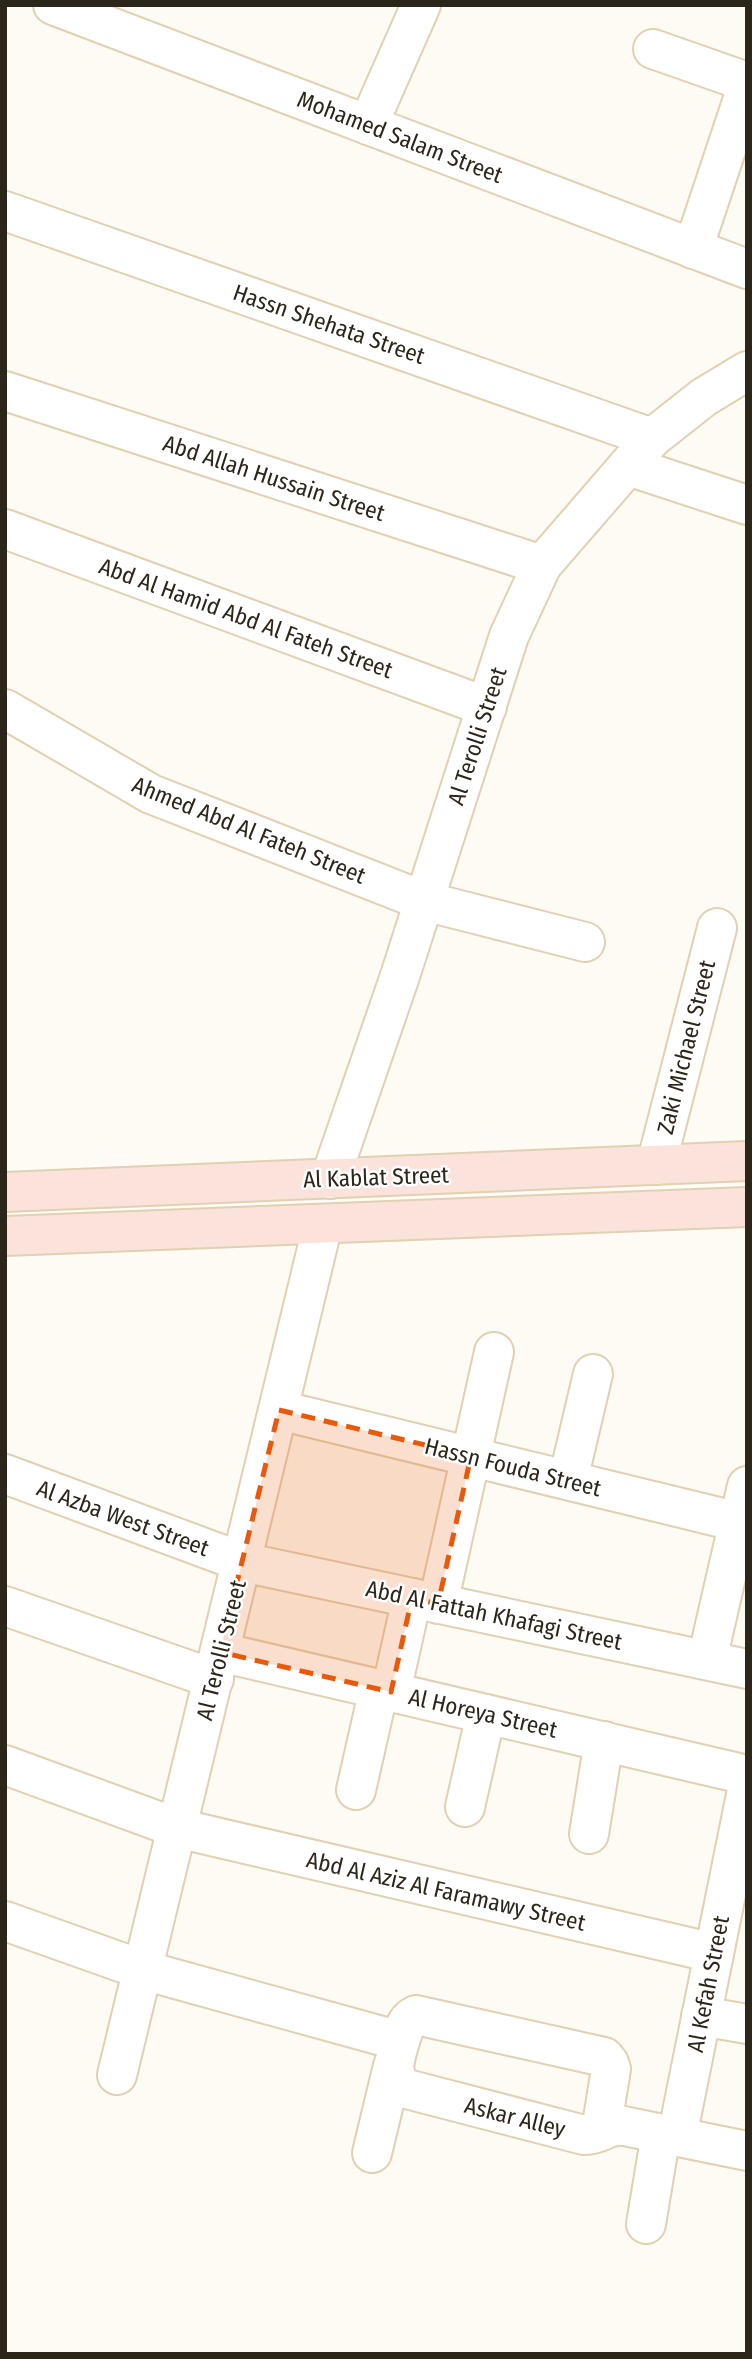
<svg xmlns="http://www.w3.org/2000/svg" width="752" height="2359" font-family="'Fira Sans Condensed',sans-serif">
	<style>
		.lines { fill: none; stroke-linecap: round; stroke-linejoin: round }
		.minor-casing { stroke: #e1d0b1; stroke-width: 42 }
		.tertiary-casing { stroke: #e1d0b1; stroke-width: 42 }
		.secondary-casing { stroke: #e1d0b1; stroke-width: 42 }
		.minor { stroke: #fff; stroke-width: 38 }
		.tertiary { stroke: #fff; stroke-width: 38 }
		.secondary { stroke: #fbe3dc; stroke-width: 38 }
		.marked { fill: #e8590c; fill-opacity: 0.2; stroke: #e8590c; stroke-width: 5; stroke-dasharray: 14 9; stroke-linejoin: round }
		.labels { text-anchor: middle; stroke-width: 5; stroke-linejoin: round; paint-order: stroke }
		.street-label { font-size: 23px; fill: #2c251a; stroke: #fff }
	</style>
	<rect width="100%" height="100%" fill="#fefaf4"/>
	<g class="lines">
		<defs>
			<g id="minor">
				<polyline points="53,5 747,269"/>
				<polyline points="653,49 747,82"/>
				<polyline points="368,125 421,5"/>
				<polyline points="5,211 652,438"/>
				<polyline points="693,249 747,87"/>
				<polyline points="5,391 542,565"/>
				<polyline points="628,466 747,505"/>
				<polyline points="5,529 487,707"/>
				<polyline points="5,709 151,794 424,901 585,942"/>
				<polyline points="656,1165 717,928"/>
				<polyline points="279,1410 747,1524"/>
				<polyline points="5,1474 242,1562 747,1669"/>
				<polyline points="568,1480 593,1374"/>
				<polyline points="438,1604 494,1352"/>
				<polyline points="5,1606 214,1679"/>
				<polyline points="220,1652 747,1775"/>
				<polyline points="707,1660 747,1486"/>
				<polyline points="391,1692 412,1598"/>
				<polyline points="5,1765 177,1828 714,1953"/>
				<polyline points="356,1790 379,1689"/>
				<polyline points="465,1807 486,1714"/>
				<polyline points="589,1834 604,1741"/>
				<path d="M5 1921 143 1970 400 2041C404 2030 405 2020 416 2015L604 2057 609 2063 611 2069 601 2131"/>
				<polyline points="701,2016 747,2024"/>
				<path d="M400 2041C395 2059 389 2073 403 2088L584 2135C600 2136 606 2124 624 2126L747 2151"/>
				<polyline points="117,2075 323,1224"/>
				<polyline points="677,2137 747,1790"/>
				<polyline points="372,2153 393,2066"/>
				<polyline points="646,2224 661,2134"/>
			</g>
			<polyline id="tertiary" points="330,1179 400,976 509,636 542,565 652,438 704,397 747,371"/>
			<g id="secondary">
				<polyline points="5,1192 747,1161"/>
				<polyline points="5,1236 747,1207"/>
			</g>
		</defs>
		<use href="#minor" class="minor-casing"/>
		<use href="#tertiary" class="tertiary-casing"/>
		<use href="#secondary" class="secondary-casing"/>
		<use href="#minor" class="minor"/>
		<use href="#tertiary" class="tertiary"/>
		<use href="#secondary" class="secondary"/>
	</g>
	<path class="marked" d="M279 1410 471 1456 438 1604 412 1598 391 1692 220 1652Z"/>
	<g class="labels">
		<g class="street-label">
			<text transform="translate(400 137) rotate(21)" y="8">Mohamed Salam Street</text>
			<text transform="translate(329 324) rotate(19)" y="8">Hassn Shehata Street</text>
			<text transform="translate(274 478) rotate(18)" y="8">Abd Allah Hussain Street</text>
			<text transform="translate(246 618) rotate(20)" y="8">Abd Al Hamid Abd Al Fateh Street</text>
			<text transform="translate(477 736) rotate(-72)" y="8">Al Terolli Street</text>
			<text transform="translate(249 830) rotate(22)" y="8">Ahmed Abd Al Fateh Street</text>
			<text transform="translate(686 1047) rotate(-76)" y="8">Zaki Michael Street</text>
			<text transform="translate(376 1177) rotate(-2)" y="8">Al Kablat Street</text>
			<text transform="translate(513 1467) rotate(14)" y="8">Hassn Fouda Street</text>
			<text transform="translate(123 1518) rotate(20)" y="8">Al Azba West Street</text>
			<text transform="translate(494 1615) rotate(12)" y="8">Abd Al Fattah Khafagi Street</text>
			<text transform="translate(221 1650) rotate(-76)" y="8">Al Terolli Street</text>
			<text transform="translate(483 1713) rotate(13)" y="8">Al Horeya Street</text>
			<text transform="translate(446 1891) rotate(13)" y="8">Abd Al Aziz Al Faramawy Street</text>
			<text transform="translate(708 1984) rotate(-79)" y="8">Al Kefah Street</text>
			<text transform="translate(515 2117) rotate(14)" y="8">Askar Alley</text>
		</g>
	</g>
	<rect width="752" height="2359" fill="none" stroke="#2c251a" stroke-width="14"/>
</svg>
